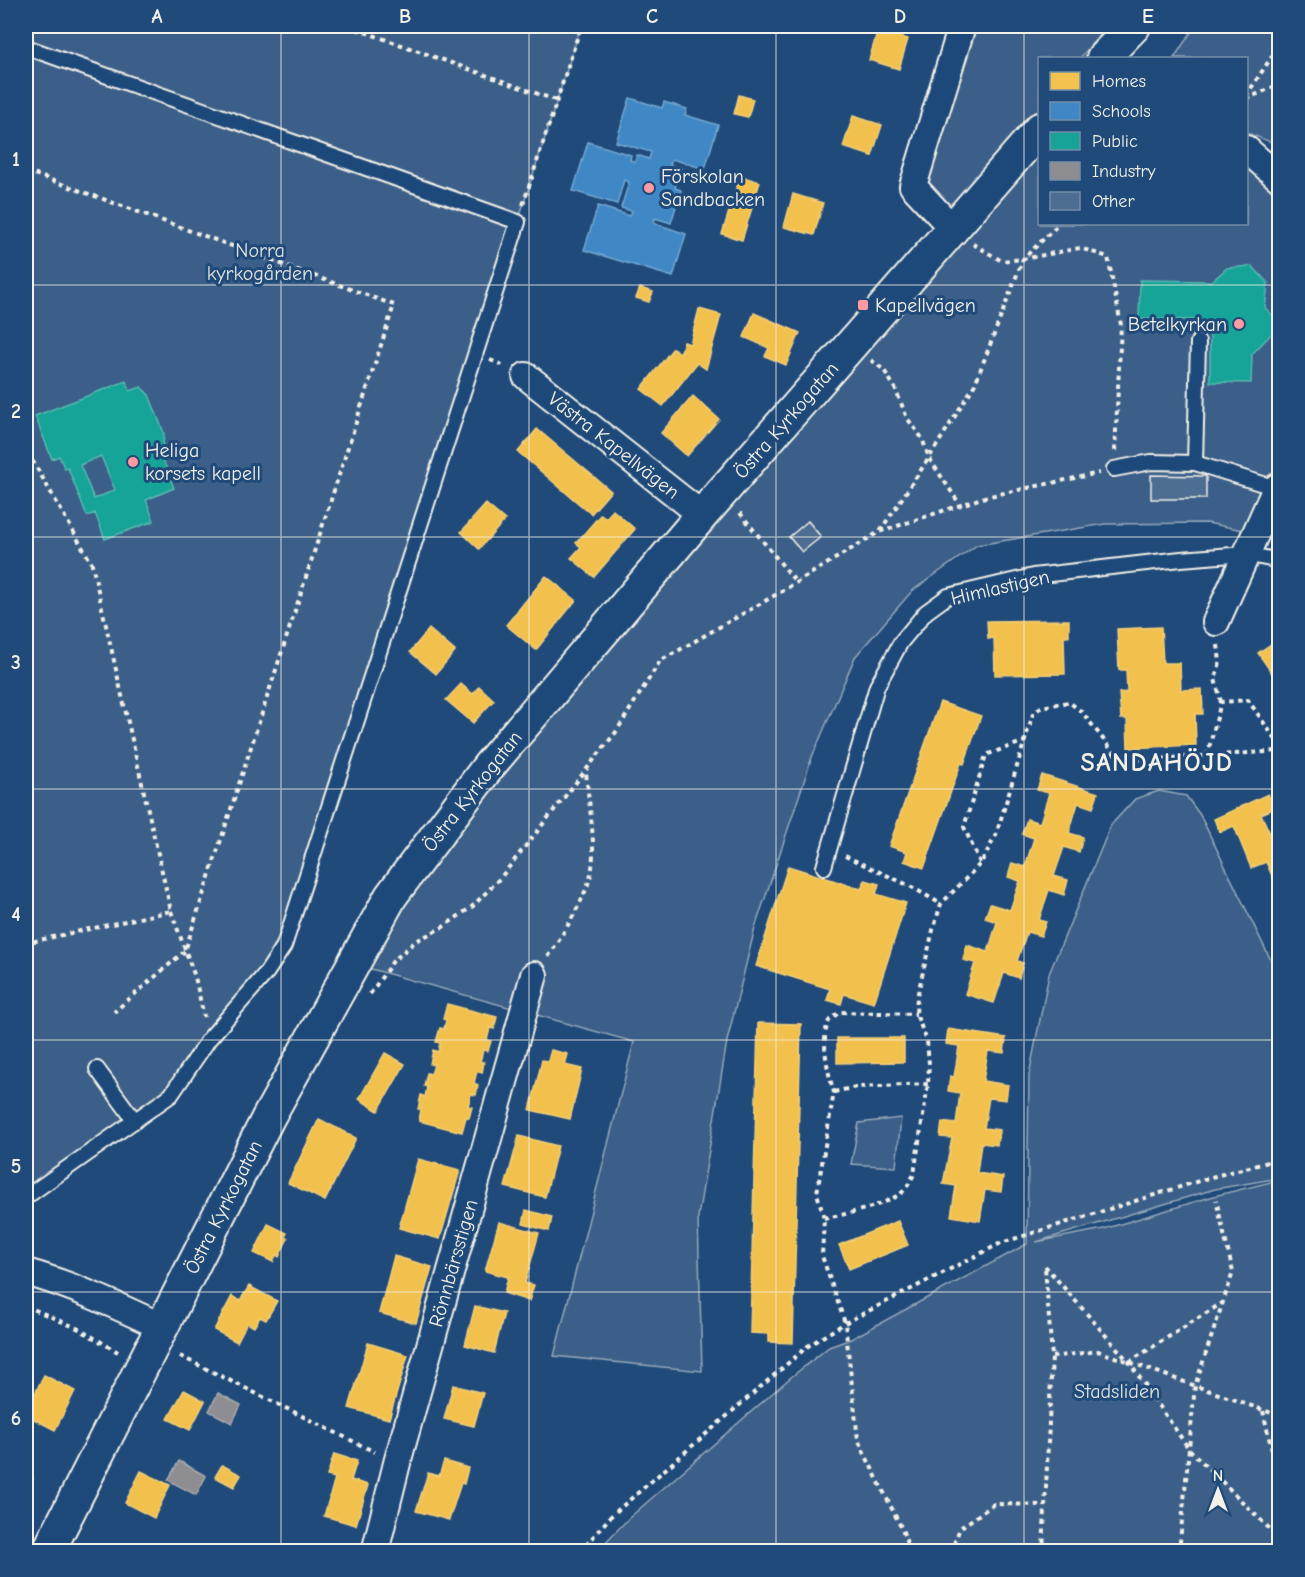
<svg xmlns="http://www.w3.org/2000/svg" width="1305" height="1577" font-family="'Comic Neue',sans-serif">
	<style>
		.green { fill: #3a5f88; stroke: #97a8b8; stroke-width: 1.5 }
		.homes { fill: #f2c14e; stroke: #f3cf7c; stroke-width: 1.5 }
		.schools { fill: #3f88c5; stroke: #75a8d0; stroke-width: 1.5 }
		.public { fill: #17a398; stroke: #59bab0; stroke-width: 1.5; fill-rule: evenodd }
		.industry { fill: #8d8d92; stroke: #acabac; stroke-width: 1.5 }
		.building { fill: #4d6e92; stroke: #f4f1e8; stroke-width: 1.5 }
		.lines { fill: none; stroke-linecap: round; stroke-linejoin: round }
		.service-casing { stroke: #f4f1e8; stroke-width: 18 }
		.minor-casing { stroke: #f4f1e8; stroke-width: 30 }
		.tertiary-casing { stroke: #f4f1e8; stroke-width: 36 }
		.path { stroke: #f4f1e8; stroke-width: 4; stroke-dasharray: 4.5 4.5; stroke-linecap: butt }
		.service { stroke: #1f4a7a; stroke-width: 14 }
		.minor { stroke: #1f4a7a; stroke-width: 26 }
		.tertiary { stroke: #1f4a7a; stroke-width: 32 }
		.grid { fill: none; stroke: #f4f1e8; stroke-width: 1.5; stroke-opacity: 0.55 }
		.poi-dot { fill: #ff9aa2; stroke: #1f4a7a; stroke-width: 2 }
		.labels { text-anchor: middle; stroke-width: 6; stroke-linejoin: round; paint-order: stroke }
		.poi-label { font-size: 20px; fill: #f4f1e8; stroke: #1f4a7a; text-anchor: start }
		.park-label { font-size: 20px; fill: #e1e2de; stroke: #1f4a7a }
		.street-label { font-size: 20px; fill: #f4f1e8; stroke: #1f4a7a }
		.district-label { font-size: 26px; font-weight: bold; letter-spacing: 1.5px; fill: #f4f1e8; stroke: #1f4a7a }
		.neatline { fill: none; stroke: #f4f1e8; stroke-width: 2 }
		.grid-label { font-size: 20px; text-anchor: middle; font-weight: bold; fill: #f4f1e8 }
	</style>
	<rect width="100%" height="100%" fill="#1f4a7a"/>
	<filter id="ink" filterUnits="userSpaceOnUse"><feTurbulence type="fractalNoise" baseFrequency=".0167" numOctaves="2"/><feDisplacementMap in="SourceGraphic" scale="12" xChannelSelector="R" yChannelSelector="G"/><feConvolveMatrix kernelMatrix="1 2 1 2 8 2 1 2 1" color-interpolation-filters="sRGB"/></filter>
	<g filter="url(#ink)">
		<g class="green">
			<polygon points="26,26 581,26 284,946 171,1095 26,1197"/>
			<polygon points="962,26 1107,26 1080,58 1040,58 1040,224 1246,224 1247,153 1279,184 1279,537 1207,523 1105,524 977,545 912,591 855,657 812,757 755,928 727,1041 698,1217 702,1371 554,1356 634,1042 353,964 391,896 952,228 913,186"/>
			<polygon points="1195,26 1279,26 1279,145 1247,133 1246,58 1174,58"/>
			<polygon points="1159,791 1186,796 1200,815 1279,977 1279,1178 1215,1189 1036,1242 1104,1229 1214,1196 1279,1180 1279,1551 597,1551 629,1518 790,1378 829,1347 851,1339 1027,1244 1029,1075 1049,974 1111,825 1135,799"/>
			<polygon points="901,1118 896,1167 851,1164 859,1123"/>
		</g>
		<g class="homes">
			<polygon points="878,30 908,39 899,69 869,60"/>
			<polygon points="739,95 753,99 748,117 734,114"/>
			<polygon points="853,116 882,125 872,156 843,147"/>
			<polygon points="740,176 760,182 742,240 722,234"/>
			<polygon points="793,194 823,203 814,235 784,227"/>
			<polygon points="640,288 653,292 649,302 636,298"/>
			<polygon points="699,309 721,315 706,369 697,363 663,406 641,389 673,348 680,353 684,342 690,344"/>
			<polygon points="754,313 800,333 786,365 765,356 769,348 744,337"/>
			<polygon points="693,396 719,419 687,456 661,433"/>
			<polygon points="537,429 611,491 591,514 518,452"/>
			<polygon points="486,504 505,520 479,549 461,532"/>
			<polygon points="613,510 635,529 594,577 571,558 581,547 576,543 601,514 606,518"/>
			<polygon points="546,576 576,600 536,650 506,625"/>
			<polygon points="1069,620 1069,636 1064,636 1065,674 995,675 994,638 988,639 987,621"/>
			<polygon points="1161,627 1163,663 1180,663 1181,690 1202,689 1203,714 1195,714 1196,745 1128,748 1127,719 1121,719 1119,693 1127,692 1126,670 1119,670 1117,629"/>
			<polygon points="429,629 455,651 436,674 410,652"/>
			<polygon points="1280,638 1280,685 1258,653"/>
			<polygon points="461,684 473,694 479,686 494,700 473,723 446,700"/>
			<polygon points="940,702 981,716 964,764 961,763 924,868 904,861 907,852 889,846"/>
			<polygon points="1042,775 1098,793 1093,808 1078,803 1069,833 1083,837 1079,852 1064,847 1054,876 1068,880 1064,895 1049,890 1039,920 1046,922 1041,936 1027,932 1017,961 1023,963 1019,978 1004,973 994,1003 965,994 975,963 963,960 967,945 988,952 997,922 985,918 990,904 1010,910 1020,881 1008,877 1012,863 1025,867 1034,838 1022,834 1027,819 1040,823 1049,793 1037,790"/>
			<polygon points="1268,794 1275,808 1261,814 1274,842 1280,839 1279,892 1266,862 1251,868 1234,826 1220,832 1214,819"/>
			<polygon points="788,866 861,889 865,880 879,884 876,894 906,903 874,1003 844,994 841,1004 827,1000 830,989 756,966"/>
			<polygon points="447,1004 497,1017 494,1029 490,1028 487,1040 491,1041 488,1051 483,1050 480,1062 484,1062 482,1073 477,1071 474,1083 478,1085 476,1095 471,1094 468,1106 472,1107 469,1118 466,1117 462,1132 419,1121 421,1109 418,1109 421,1095 425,1097 427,1087 424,1086 427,1073 431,1074 434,1065 430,1064 433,1050 438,1052 440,1043 436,1042 440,1028 444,1029 446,1020 443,1019"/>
			<polygon points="758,1023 801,1024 793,1343 769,1342 769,1334 750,1333"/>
			<polygon points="948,1029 1006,1038 1004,1053 988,1051 983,1081 1008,1085 1006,1100 989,1098 984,1128 1000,1130 997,1145 981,1143 977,1173 1003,1177 1001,1192 985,1190 980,1221 951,1216 956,1186 943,1184 952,1138 940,1137 942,1122 956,1124 960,1093 948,1091 950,1076 954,1077 959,1046 946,1044"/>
			<polygon points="837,1038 904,1038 904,1062 837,1063"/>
			<polygon points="551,1050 568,1054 565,1065 582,1069 570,1119 530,1110 542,1060 548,1061"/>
			<polygon points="385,1053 405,1064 378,1111 359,1099"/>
			<polygon points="319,1119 356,1138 325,1201 288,1183"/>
			<polygon points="519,1136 558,1146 545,1197 505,1187"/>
			<polygon points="418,1159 460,1170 440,1239 399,1228"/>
			<polygon points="526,1210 552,1217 549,1231 523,1224"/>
			<polygon points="898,1221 908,1245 849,1269 839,1245"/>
			<polygon points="499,1222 539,1233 525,1283 534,1285 529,1301 504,1293 508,1277 485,1271"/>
			<polygon points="268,1224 287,1233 285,1237 288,1238 279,1257 276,1255 273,1262 254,1253"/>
			<polygon points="394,1256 432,1267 416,1323 379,1313"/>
			<polygon points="249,1286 277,1301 266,1320 260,1317 254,1327 247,1323 237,1342 214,1330 232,1296 240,1301"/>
			<polygon points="475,1306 504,1313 494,1353 465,1345"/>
			<polygon points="368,1343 408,1355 389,1419 349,1408"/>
			<polygon points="44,1375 75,1391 55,1430 26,1415 26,1411"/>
			<polygon points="453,1385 483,1393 474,1426 444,1419"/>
			<polygon points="184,1390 205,1401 190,1430 168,1419"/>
			<polygon points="334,1454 357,1461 351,1480 368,1485 356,1525 324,1516 335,1478 327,1476"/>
			<polygon points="444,1461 468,1468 464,1484 461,1483 449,1520 416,1511 428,1473 439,1476"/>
			<polygon points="222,1465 241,1475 234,1487 215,1477"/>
			<polygon points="141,1471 170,1485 154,1518 125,1503"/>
			<polygon points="26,1474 33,1478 26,1493"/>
		</g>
		<polygon class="schools" points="630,98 662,108 664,102 687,109 685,115 718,125 705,169 672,159 670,165 681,168 675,188 681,190 671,223 655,218 654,223 686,234 673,277 584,250 598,206 630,216 632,211 621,208 629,182 624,180 617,204 573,191 588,142 631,155 630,160 635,162 637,155 649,159 651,152 616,142"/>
		<g class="public">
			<polygon points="1252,266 1268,283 1265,308 1280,322 1280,325 1252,354 1251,383 1210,382 1210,336 1195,320 1139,319 1140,280 1212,281 1227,268"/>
			<path d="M126 381 130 391 141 387 149 395 164 433 162 457 174 488 146 500 154 521 105 539 95 513 87 516 68 468 65 469 59 456 52 459 35 416ZM101 456 115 490 94 499 80 465Z"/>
		</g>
		<g class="industry">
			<polygon points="218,1393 241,1405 232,1423 209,1411"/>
			<polygon points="179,1461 206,1476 196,1495 168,1480"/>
		</g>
		<g class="building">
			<polygon points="1151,475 1206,476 1206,499 1151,499"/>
			<polygon points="808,521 821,537 802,552 789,537"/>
		</g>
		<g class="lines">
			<defs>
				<g id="service">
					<polyline points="26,47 518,222 284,946 267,972 209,1039 171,1095 26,1197"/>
					<polyline points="1195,463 1198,342"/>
					<polyline points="1114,469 1151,462 1195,463 1276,488"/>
					<polyline points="824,867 877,686 901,642 926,612 948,596 1033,576 1181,559 1245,554 1280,561"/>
					<polyline points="97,1069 135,1121"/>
				</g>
				<g id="minor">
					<polyline points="1246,149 1280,179"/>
					<polyline points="952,228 913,186 962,26"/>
					<polyline points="526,376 702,515"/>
					<polyline points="1216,622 1276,488 1280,485"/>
					<path d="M26 1272C72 1285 118 1306 162 1327"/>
					<polyline points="375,1552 397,1463 534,975"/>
				</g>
				<g id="tertiary">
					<polyline points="1103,58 1134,26"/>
					<polyline points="48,1552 268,1118 391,896 488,767 702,515 1040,129"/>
				</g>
			</defs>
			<use href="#service" class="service-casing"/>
			<use href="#minor" class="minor-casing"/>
			<use href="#tertiary" class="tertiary-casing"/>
			<g class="path">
				<polyline points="348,26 558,101"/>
				<polyline points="1246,96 1280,44"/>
				<polyline points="1246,99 1280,84"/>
				<polyline points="26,171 394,305 185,951 114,1012"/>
				<polyline points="523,205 581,26"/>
				<polyline points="973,244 1002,261 1023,259 1080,248 1108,257 1121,325 1115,451"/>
				<polyline points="490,360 505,366"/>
				<polyline points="871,360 884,370 895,388 907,418 922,438 929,458 961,506"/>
				<polyline points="26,454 34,463 92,564 171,911 26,943"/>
				<polyline points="740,513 796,582"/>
				<polyline points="880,531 929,458 975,384 1023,259 1059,224"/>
				<polyline points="1218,645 1220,662 1215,679 1221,702"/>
				<polyline points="1207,756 1221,702 1248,700 1280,746"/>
				<polyline points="845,856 910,886 941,904"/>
				<polyline points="980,863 964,827 986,755 1025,741"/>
				<polyline points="171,911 195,977 204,1017"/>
				<path d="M548 957C562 936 583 902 590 878 598 847 588 803 586 771"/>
				<polyline points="370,994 393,961 416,941 443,927 473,906 501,877 616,732 660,661 779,593 879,532 985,497 1099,473"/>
				<polyline points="834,1092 856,1087 928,1084"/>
				<path d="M824 1218C845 1215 878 1207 897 1196 905 1192 910 1182 914 1174L928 1084 929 1064 927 1041 916 1014 917 997 933 930 941 904 981 863 996 835 1033 714 1041 707 1069 702 1082 712 1117 757 1127 761 1280 751"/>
				<polyline points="1045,1266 1129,1362 1189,1449 1280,1539"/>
				<polyline points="26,1306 79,1329 118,1352"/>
				<polyline points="180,1356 375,1452"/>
				<polyline points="1052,1357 1098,1351 1280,1416"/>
				<polyline points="1129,1362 1222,1303"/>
				<polyline points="1263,1411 1280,1486"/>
				<polyline points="580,1552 611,1516 808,1346 845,1323 1001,1243 1215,1176 1280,1159"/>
				<path d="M910 1552 902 1529 858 1440 845 1323 822 1256 824 1218 817 1193 834 1092C828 1075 820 1037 829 1021 832 1017 836 1015 840 1012L916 1014"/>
				<polyline points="951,1552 960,1528 994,1504 1045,1505"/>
				<polyline points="1043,1552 1052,1357 1045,1267"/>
				<polyline points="1179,1552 1195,1386 1233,1272 1216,1200"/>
			</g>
			<use href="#service" class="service"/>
			<use href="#minor" class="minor"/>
			<use href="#tertiary" class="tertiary"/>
		</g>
	</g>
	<path class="grid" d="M281 26V1552M529 26V1552M776 26V1552M1024 26V1552M26 285H1280M26 537H1280M26 789H1280M26 1040H1280M26 1292H1280"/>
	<g class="poi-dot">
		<circle cx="649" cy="188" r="6"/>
		<rect x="857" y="299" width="12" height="12" rx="3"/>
		<circle cx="1239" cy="324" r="6"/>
		<circle cx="133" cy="462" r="6"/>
	</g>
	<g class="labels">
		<g class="poi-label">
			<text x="661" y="183">Förskolan<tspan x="661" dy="23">Sandbacken</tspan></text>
			<text x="875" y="312">Kapellvägen</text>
			<text x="1227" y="331" text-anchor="end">Betelkyrkan</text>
			<text x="145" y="457">Heliga<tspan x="145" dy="23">korsets kapell</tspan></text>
		</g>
		<g class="park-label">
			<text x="260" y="257">Norra<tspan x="260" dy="23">kyrkogården</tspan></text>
			<text x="1117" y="1398">Stadsliden</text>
		</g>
		<g class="street-label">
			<text transform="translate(786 420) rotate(-49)" y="7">Östra Kyrkogatan</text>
			<text transform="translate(614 445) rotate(38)" y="7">Västra Kapellvägen</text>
			<text transform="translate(1000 587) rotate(-13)" y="7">Himlastigen</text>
			<text transform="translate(472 791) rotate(-52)" y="7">Östra Kyrkogatan</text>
			<text transform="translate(223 1207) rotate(-63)" y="7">Östra Kyrkogatan</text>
			<text transform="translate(453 1263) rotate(-74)" y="7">Rönnbärsstigen</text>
		</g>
		<g class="district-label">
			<text x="1157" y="771">SANDAHÖJD</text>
		</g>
	</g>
	<rect width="1305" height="1577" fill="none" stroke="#1f4a7a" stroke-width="66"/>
	<rect x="1038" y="57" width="210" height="168" fill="#1f4a7a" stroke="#748da6" stroke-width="1.5"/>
	<rect x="1050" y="72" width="30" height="18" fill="#f2c14e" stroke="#748da6" stroke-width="1.5"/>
	<text x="1092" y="87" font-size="18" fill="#f4f1e8">Homes</text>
	<rect x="1050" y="102" width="30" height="18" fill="#3f88c5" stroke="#748da6" stroke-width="1.5"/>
	<text x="1092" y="117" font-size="18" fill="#f4f1e8">Schools</text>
	<rect x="1050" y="132" width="30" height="18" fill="#17a398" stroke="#748da6" stroke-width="1.5"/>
	<text x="1092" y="147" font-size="18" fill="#f4f1e8">Public</text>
	<rect x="1050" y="162" width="30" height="18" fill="#8d8d92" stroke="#748da6" stroke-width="1.5"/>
	<text x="1092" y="177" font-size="18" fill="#f4f1e8">Industry</text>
	<rect x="1050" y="192" width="30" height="18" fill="#4d6e92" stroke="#748da6" stroke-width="1.5"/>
	<text x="1092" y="207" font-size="18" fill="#f4f1e8">Other</text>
	<g transform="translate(1218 1490)" stroke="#1f4a7a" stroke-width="4.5" paint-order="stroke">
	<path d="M0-4.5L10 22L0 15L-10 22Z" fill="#f4f1e8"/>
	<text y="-9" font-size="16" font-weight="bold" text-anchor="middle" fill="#f4f1e8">N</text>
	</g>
	<rect x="33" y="33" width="1239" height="1511" class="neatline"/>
	<g class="grid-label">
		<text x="157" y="23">A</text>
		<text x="405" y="23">B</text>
		<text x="652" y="23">C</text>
		<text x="900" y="23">D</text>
		<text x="1148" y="23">E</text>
		<text x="16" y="166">1</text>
		<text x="16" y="418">2</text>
		<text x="16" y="669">3</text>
		<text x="16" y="921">4</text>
		<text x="16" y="1173">5</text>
		<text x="16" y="1425">6</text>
	</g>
</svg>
